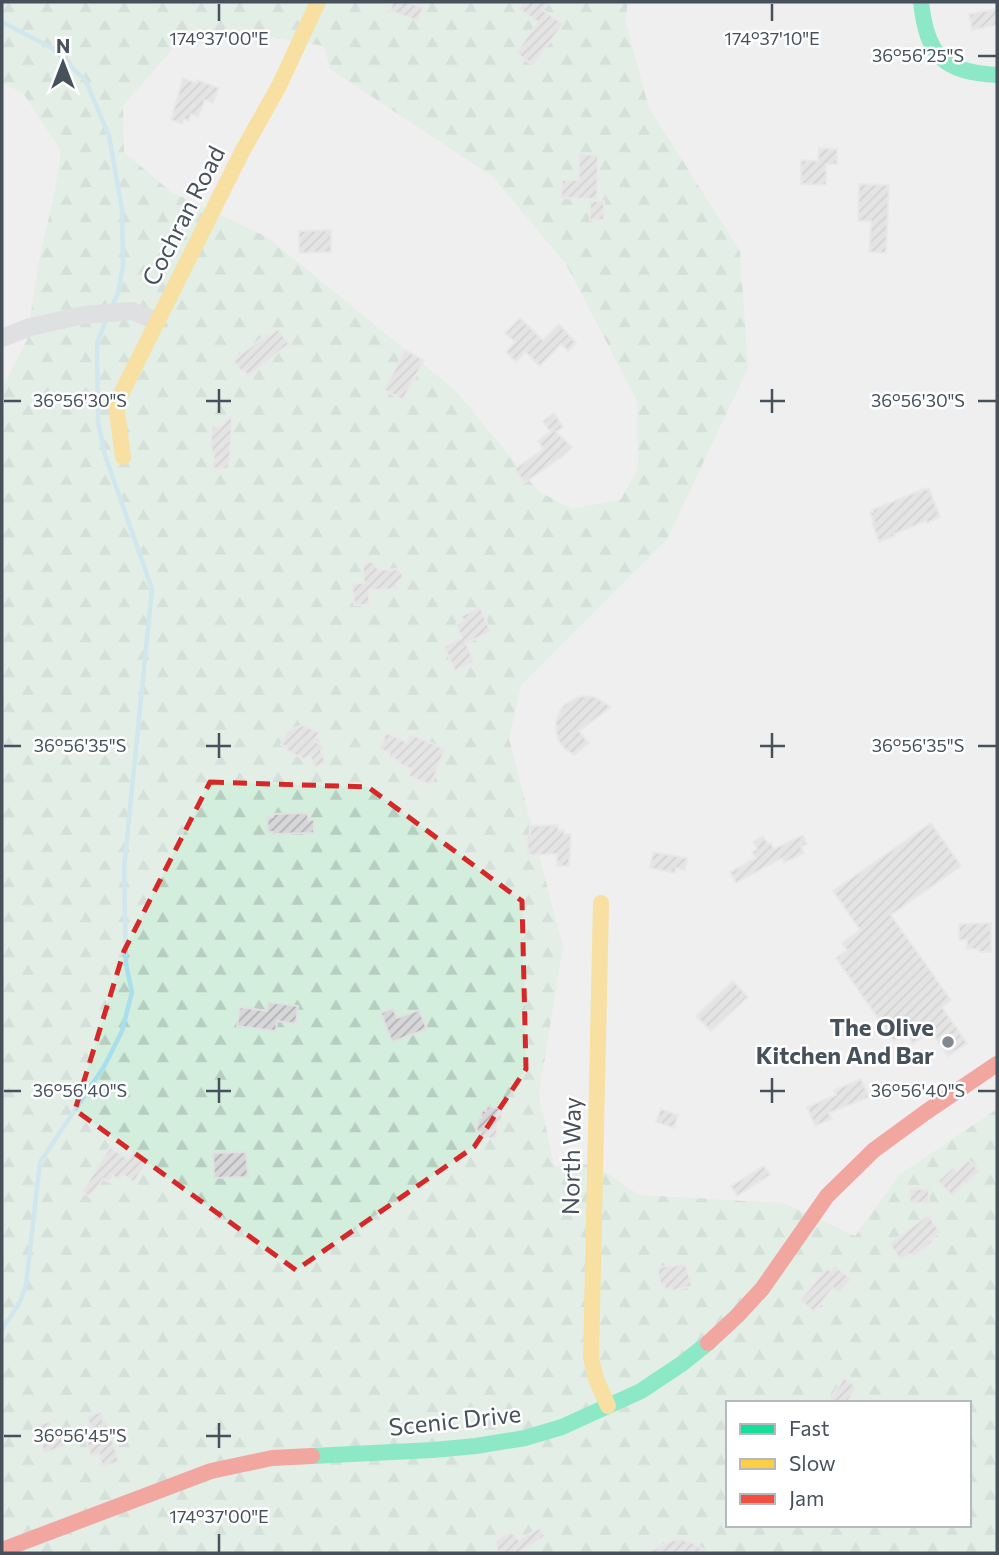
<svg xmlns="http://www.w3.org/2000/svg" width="999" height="1555" font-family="Commissioner,sans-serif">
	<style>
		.forest { fill: url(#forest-firs); fill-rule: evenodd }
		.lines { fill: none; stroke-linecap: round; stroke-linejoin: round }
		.stream { stroke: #a9deec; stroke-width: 4.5 }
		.building { fill: url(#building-hatch); stroke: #e1e1e2; stroke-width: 2 }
		.street { stroke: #cbced0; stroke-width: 18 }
		.fast { stroke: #16e098; stroke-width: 16 }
		.slow { stroke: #ffcf43; stroke-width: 16 }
		.jam { stroke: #f24e42; stroke-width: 16 }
		.marked { fill: none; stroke: #d62828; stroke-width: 5; stroke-dasharray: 14 9; stroke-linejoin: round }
		.ticks { fill: none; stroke: #46515b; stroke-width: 2.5 }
		.poi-dot { fill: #82888f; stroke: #fff; stroke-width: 2.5 }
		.labels { text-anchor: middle; stroke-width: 5; stroke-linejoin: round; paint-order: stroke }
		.street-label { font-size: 24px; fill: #46515b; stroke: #fff }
		.poi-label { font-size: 24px; font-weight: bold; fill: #46515b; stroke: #fff; text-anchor: end }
		.ticks-label { font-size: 18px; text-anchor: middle; fill: #46515b; stroke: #fff; stroke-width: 5; stroke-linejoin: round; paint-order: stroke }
	</style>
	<defs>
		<pattern id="forest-firs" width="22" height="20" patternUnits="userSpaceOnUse" patternTransform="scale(1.75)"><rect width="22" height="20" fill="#d3eedd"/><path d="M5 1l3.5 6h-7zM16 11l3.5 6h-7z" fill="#b6cec0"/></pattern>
		<pattern id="building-hatch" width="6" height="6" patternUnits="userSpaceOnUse" patternTransform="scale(1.75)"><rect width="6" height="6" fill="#d7d7d9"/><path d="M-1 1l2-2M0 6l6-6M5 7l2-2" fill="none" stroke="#b0b1b3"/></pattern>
	</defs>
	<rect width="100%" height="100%" fill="#f0efef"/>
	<path class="forest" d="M2 2H628L625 20 649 108 740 251 748 368 667 539 521 685 509 739 563 947 539 1094 554 1166 594 1164 639 1195 784 1203 855 1236 899 1175 997 1109V1553H2V388L27 340 38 265 55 190 61 151 23 93 2 83ZM245 33 324 46 330 69 492 176 566 264 637 401 638 469 621 499 573 509 539 492 456 391 267 237 171 192 124 152 123 106 173 48ZM728 1403H969V1525H728Z"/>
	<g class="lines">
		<g class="stream">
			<polyline points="2,22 52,48 86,81 109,136 122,209 123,265 118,293 112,307"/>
			<polyline points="2,1329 20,1302 26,1285 40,1162 105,1065 122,1031 132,992 126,964 124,869 152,589 105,455 98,422 97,343 107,318"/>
		</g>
	</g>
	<g class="building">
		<polygon points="393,2 407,2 423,7 418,21 390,11"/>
		<polygon points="524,2 549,2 543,10 563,24 533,65 516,53 538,22 519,9"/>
		<polygon points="997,9 997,25 972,30 969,14"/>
		<polygon points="183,78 196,83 197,80 219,88 213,103 205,100 198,117 191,114 189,121 184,119 182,124 171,120"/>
		<polygon points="819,148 837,149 837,164 826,164 826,185 801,184 801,160 818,161"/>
		<polygon points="579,154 598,155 597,199 561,198 562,180 579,180"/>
		<polygon points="859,184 889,185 886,253 869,252 871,221 858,221"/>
		<rect x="590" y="201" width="14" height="19"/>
		<polygon points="331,230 331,252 299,253 299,231"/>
		<polygon points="520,318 543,340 559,324 576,343 568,351 561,344 540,366 525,352 516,362 506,352 515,342 505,333"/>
		<polygon points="278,329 289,344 248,376 244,370 242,372 233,360 268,334 270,335"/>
		<polygon points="405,350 424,360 403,400 384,390"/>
		<polygon points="554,413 563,427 556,432 572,447 563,456 524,483 515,469 543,449 538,441 550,432 543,421"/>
		<polygon points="232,415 230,461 229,461 228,469 213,468 214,454 212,454 211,442 212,426 220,427"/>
		<polygon points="926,488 927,490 929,489 940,517 927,523 926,521 894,534 895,536 879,542 872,523 874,522 870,513 873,512 872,510"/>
		<polygon points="367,562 372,562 379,570 398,569 402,573 402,578 397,583 398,589 369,590 369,605 354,605 352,583 364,583 363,565"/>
		<polygon points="480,607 491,632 466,643 474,662 455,671 444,646 462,638 456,624 464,621 461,616"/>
		<polygon points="580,696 595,697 611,707 579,731 589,743 574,755 565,749 558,740 556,729 556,721 560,711 564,705"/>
		<polygon points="303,725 319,732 315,741 323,746 321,751 326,763 315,767 310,756 303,759 286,750 287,747 281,745 287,731"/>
		<polygon points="386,733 407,742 410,734 445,749 431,785 409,776 411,769 398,763 399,761 389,757 390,753 380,749"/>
		<polygon points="308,813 308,820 314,820 314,833 272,834 272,832 268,832 267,817 273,817 273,814"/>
		<polygon points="931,823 961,866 891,915 951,1000 942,1007 967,1043 948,1056 931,1031 913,1044 906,1032 894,1041 836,958 847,950 842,943 860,930 833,891"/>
		<polygon points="558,825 558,830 564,830 564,834 571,834 569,866 557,866 557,854 528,855 527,836 530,836 530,826"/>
		<polygon points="803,835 807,844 801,847 804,853 784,863 782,858 736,883 730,872 756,858 752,852 757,849 753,842 763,836 768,844 771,843 774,849"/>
		<polygon points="653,852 687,858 685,870 676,868 675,873 650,868"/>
		<polygon points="991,923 991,952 979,952 979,949 967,949 967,940 959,940 959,924"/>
		<polygon points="733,981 748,997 711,1031 696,1016"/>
		<polygon points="268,1002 298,1006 296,1024 277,1021 276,1031 237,1026 240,1007 267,1011"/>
		<polygon points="393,1008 397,1018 419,1010 427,1029 392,1042 381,1013"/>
		<polygon points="861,1079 869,1097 829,1113 832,1119 815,1126 807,1107 836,1095 834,1090"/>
		<polygon points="487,1106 503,1109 501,1122 498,1122 496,1139 480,1137 481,1132 476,1132 479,1118 481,1118 482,1110 486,1111"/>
		<polygon points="661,1109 678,1115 674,1128 656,1122"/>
		<polygon points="110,1147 128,1159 132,1151 148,1161 134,1182 122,1174 119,1180 113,1176 109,1182 103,1179 90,1197 82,1192"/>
		<polygon points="246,1152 248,1177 214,1178 213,1153"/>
		<polygon points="968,1160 980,1171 966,1185 964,1183 952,1196 938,1181 953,1167 957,1171"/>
		<polygon points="764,1166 770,1175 737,1196 731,1186"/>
		<rect x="910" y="1189" width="19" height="14"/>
		<polygon points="928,1215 940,1232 931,1239 933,1242 913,1257 910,1254 901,1260 889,1244"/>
		<polygon points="685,1263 692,1286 672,1291 671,1288 665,1290 664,1285 661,1286 657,1268 670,1265 671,1267"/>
		<polygon points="834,1265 851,1279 839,1293 833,1288 814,1312 800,1300 827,1268 831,1271"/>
		<polygon points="844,1378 854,1385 855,1390 847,1403 828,1403"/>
		<polygon points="101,1412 103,1421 106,1421 119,1462 102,1467 99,1454 91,1457 84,1434 92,1432 87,1416"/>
		<polygon points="50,1421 54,1435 61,1433 66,1446 44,1453 35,1426"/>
		<polygon points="540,1528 545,1536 518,1553 498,1553 495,1542 504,1535 512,1533 519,1540"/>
		<polygon points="680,1539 693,1543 709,1553 646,1553 671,1541"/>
	</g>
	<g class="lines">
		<polyline class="street" points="2,338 30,327 84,315 132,311 157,321"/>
		<g class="fast">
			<path d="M921 2C927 55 942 72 997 75"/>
			<polyline points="312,1456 433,1450 476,1446 525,1438 562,1427 641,1391 683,1363 708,1343"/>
		</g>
		<g class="slow">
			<polyline points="123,457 116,404 243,150 279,86 318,2"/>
			<polyline points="601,903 591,1358 596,1379 608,1406"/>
		</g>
		<g class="jam">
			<polyline points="708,1343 737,1316 762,1289 827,1196 874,1150 926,1112 997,1064"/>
			<polyline points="2,1550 211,1471 272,1458 312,1456"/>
		</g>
	</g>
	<path d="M0 0H999V1555H0ZM210 782 368 787 522 901 526 1069 474 1147 296 1270 75 1110 124 951Z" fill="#f0efef" fill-opacity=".55" fill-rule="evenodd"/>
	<path class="marked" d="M210 782 368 787 522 901 526 1069 474 1147 296 1270 75 1110 124 951Z"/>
	<path class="ticks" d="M219 4V21M772 4V21M978 56H996M219 389V413M772 389V413M4 401H21M206 401H231M760 401H785M978 401H996M219 733V758M772 733V758M4 746H21M206 746H231M760 746H785M978 746H996M219 1078V1103M772 1078V1103M4 1091H21M206 1091H231M760 1091H785M978 1091H996M219 1423V1448M4 1436H21M206 1436H231M219 1534V1552"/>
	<circle class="poi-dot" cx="948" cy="1042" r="7"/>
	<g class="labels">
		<g class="street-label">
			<text transform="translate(184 216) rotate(-63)" y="8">Cochran Road</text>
			<text transform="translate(572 1156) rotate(-89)" y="8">North Way</text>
			<text transform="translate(455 1421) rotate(-6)" y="8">Scenic Drive</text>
		</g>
		<g class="poi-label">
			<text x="934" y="1036">The Olive<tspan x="934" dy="28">Kitchen And Bar</tspan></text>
		</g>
	</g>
	<g class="ticks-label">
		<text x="219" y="45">174°37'00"E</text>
		<text x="772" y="45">174°37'10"E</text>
		<text x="918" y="62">36°56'25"S</text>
		<text x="80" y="407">36°56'30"S</text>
		<text x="918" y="407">36°56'30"S</text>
		<text x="80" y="752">36°56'35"S</text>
		<text x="918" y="752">36°56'35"S</text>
		<text x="80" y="1097">36°56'40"S</text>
		<text x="918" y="1097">36°56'40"S</text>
		<text x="80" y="1442">36°56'45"S</text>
		<text x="219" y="1523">174°37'00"E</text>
	</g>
	<rect width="999" height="1555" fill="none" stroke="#46515b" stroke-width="7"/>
	<rect x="726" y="1401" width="245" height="126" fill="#ffffff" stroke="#b5b9bd" stroke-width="2"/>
	<rect x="740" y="1424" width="35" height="10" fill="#16e098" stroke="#b5b9bd" stroke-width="2"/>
	<text x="789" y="1436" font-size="21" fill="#46515b">Fast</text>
	<rect x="740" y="1459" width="35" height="10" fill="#ffcf43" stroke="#b5b9bd" stroke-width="2"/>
	<text x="789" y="1471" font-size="21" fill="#46515b">Slow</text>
	<rect x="740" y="1494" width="35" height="10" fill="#f24e42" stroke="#b5b9bd" stroke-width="2"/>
	<text x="789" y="1506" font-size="21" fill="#46515b">Jam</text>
	<g transform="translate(63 63)" stroke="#ffffff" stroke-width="5" paint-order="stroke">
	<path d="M0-5L12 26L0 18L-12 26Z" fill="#46515b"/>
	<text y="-10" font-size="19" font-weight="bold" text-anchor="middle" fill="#46515b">N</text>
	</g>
</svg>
